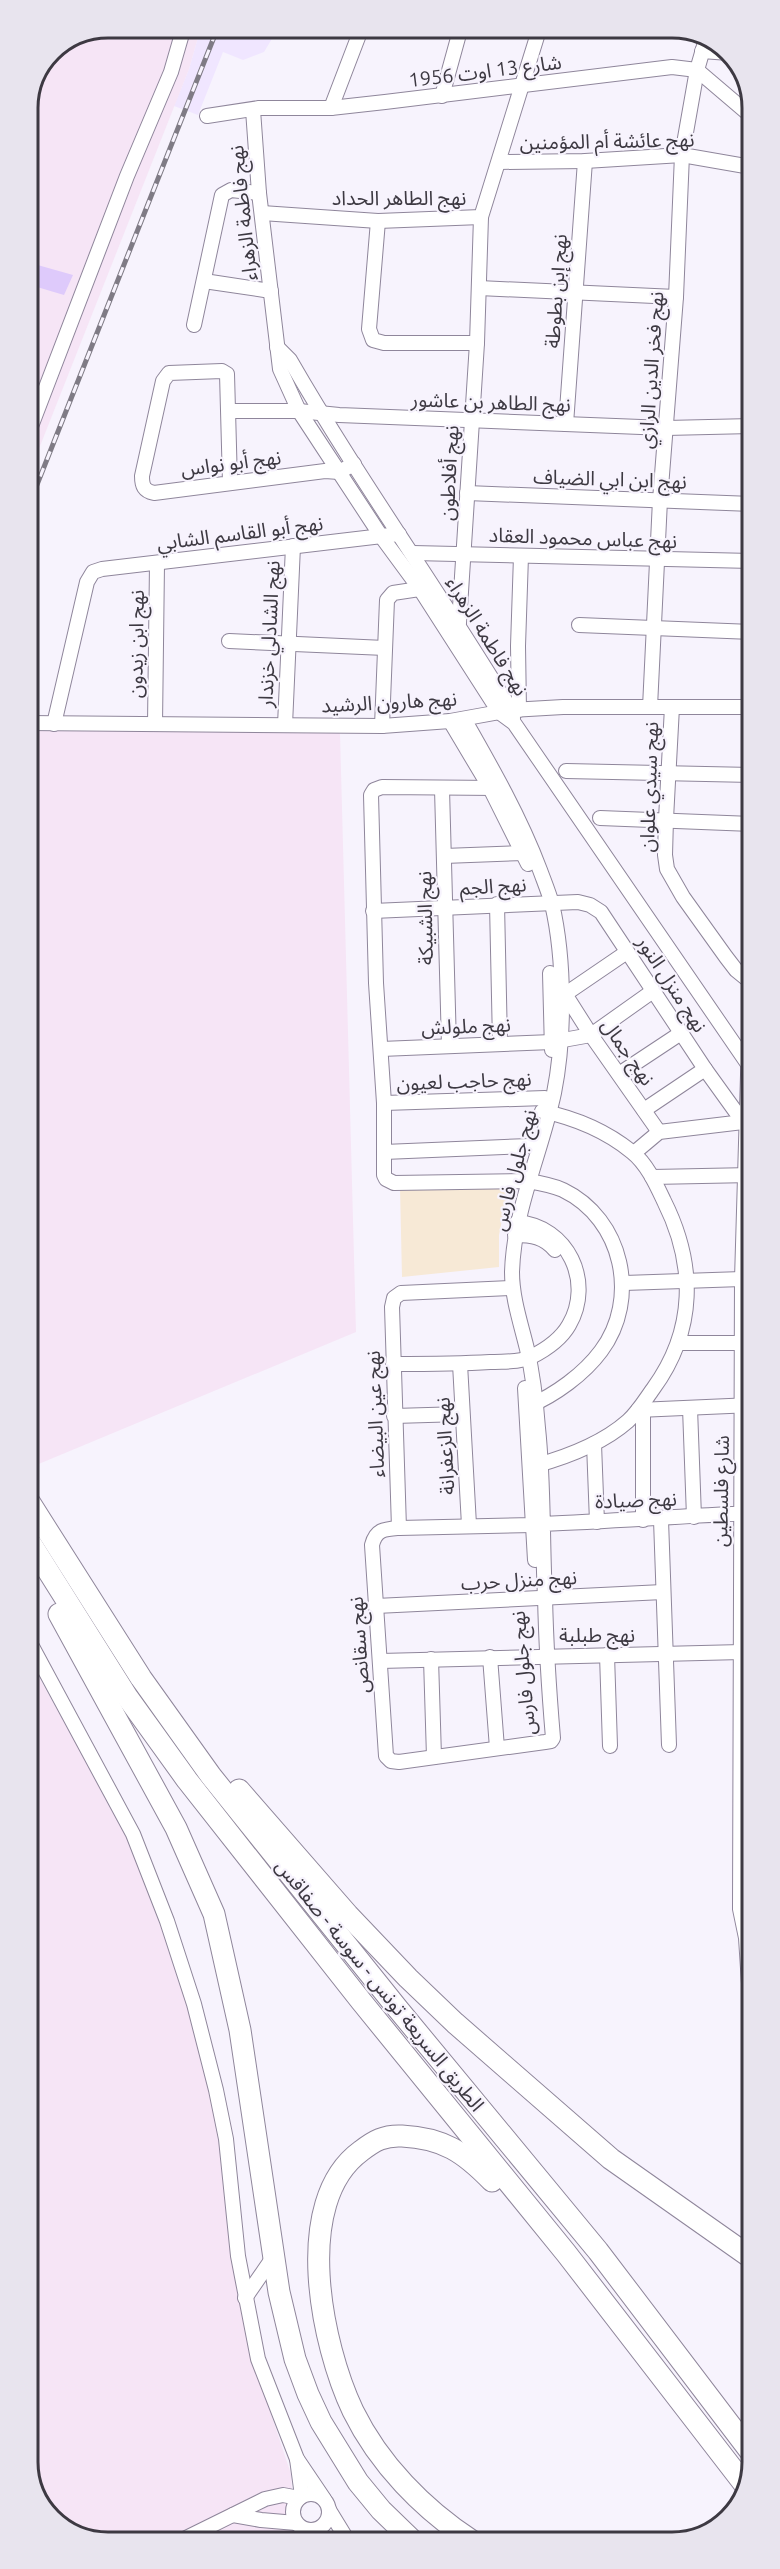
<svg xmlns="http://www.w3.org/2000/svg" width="780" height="2569" font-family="Ubuntu,'Noto Sans Arabic',sans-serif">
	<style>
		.built { fill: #f0e6ff }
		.industrial { fill: #f6e5f6 }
		.education { fill: #f7e9d6 }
		.green { fill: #decafb }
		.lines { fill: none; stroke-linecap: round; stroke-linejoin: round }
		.minor-casing { stroke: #8f869b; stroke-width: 16 }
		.highway-casing { stroke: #8f869b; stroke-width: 23 }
		.minor { stroke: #fff; stroke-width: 14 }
		.highway { stroke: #fff; stroke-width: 21 }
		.rail-casing { stroke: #7f7b85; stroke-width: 5 }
		.rail { stroke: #f7f3fd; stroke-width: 3; stroke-dasharray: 9; stroke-linecap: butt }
		.labels { text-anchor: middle; stroke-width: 4.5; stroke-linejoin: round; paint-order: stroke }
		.street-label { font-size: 20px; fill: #3d3942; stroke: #f7f3fd }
		.rim { fill: none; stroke: #3d3942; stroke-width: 3 }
	</style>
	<rect width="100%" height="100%" fill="#f7f3fd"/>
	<polygon class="built" points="201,27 279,27 264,52 243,60 223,52 198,115 174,106 189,69"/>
	<g class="industrial">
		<polygon points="108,27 201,27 189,69 27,479 27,108 51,50"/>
		<polygon points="27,725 340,733 356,1332 29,1468"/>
		<polygon points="28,1658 132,1842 187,2004 203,2059 221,2139 252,2357 291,2474 295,2541 102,2542 54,2522 29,2477"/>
	</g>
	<polygon class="education" points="510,1180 499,1235 499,1267 402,1277 400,1187"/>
	<polygon class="green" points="27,262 73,275 64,295 27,284"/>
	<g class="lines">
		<defs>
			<g id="minor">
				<polyline points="577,28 580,28"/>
				<polyline points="702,51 729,53"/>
				<polyline points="442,96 461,27"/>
				<polyline points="331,108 362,27"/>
				<polyline points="253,110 259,193 280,369 299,411 381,536 420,589 499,712 514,723 752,1070"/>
				<polyline points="207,116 259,108 331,108 385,102 672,67 697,70 751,116"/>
				<polyline points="499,162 585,161 682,155 751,167"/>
				<polyline points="262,213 378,221 481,217 540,27"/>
				<polyline points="378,221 369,329 373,340 384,343 477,343"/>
				<polyline points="204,281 271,291"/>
				<polyline points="479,288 676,297"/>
				<polyline points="194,325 222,195 231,190 259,193"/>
				<path d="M277 347 290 360C359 480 440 592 511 710L513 718"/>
				<polyline points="229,411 299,411 339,415 666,428 752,426"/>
				<polyline points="566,424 585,161"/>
				<polyline points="27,437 127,176 171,72 184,27"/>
				<path d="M230 483 227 374 222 371 169 373 163 381 142 476C142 486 144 491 154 493L325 471 339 472 354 464"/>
				<polyline points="467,493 752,504"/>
				<polyline points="413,553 752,561"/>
				<polyline points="459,623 477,343 481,217"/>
				<polyline points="579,625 752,632"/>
				<polyline points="229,641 385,648"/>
				<polyline points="650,707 660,500 676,297 682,155 697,70 706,39"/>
				<polyline points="672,707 666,819 665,855 667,869 683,897 726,957 736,970 752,983"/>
				<polyline points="519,710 518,646 521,556"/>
				<path d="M464 719C492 768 520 817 540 870 544 881 549 893 552 904 565 960 565 1038 554 1093 541 1154 514 1209 512 1272 512 1298 521 1324 527 1349 533 1375 536 1401 538 1428 544 1484 542 1540 545 1596 546 1643 549 1691 553 1738L551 1741 545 1742 399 1762 391 1761 386 1756 372 1545C376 1529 385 1529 399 1528L533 1525 543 1524C613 1521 682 1516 752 1513"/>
				<polyline points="450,721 490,788 528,864"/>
				<polyline points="27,723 382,726 450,721 511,710 563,707 752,707"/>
				<polyline points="54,724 87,582 93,572 102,569 399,534"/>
				<polyline points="155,724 157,564"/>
				<polyline points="285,725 293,546"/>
				<polyline points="382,726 387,600 393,593 426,588"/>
				<polyline points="566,771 752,775"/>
				<path d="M497 788 382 787 374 790 371 795 376 983 384 1103V1175L386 1179 394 1183 528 1181C540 1183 552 1185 563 1190 623 1219 640 1299 601 1351 584 1374 555 1395 529 1406"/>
				<polyline points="442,789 449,1046"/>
				<polyline points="600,818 752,824"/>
				<polyline points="444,856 524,853"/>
				<polyline points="497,904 500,1043"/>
				<polyline points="373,911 578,902 590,905 601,912 705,1069 746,1126"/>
				<polyline points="752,939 742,1279 740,1909 746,1938 753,2044"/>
				<polyline points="550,973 552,1050"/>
				<polyline points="565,994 591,1035 659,1132"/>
				<polyline points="561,997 627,952"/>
				<polyline points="381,1049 552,1042 591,1035 653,991"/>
				<polyline points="619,1074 681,1033"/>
				<polyline points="384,1103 545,1098"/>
				<polyline points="644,1110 705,1069"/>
				<polyline points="384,1152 529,1146"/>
				<polyline points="634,1153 659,1132 743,1122"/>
				<polyline points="652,1177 752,1175"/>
				<path d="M515 1235C532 1235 544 1237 555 1250"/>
				<polyline points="624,1283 742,1279"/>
				<polyline points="678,1343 742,1343"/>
				<path d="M393 1364C425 1364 457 1364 490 1362 504 1361 518 1363 531 1357 545 1350 561 1339 569 1325 594 1282 568 1226 517 1222"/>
				<polyline points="460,1364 469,1525"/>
				<polyline points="525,1388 535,1560"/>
				<polyline points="752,1405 752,1385"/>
				<polyline points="690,1408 694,1517"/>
				<polyline points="638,1410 752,1405"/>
				<polyline points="394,1416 462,1414"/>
				<polyline points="594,1444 597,1522"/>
				<path d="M534 1466C567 1457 602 1444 628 1421 638 1412 645 1400 653 1389 696 1330 696 1265 664 1201 656 1184 647 1164 632 1152 605 1130 575 1118 542 1111"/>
				<polyline points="643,1520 643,1410"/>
				<polyline points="661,1520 669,1745"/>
				<polyline points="399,1528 392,1307 394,1298 401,1293 512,1288"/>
				<polyline points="376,1606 663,1592"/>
				<polyline points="28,1639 133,1834 167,1921 194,2004 216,2090 226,2139 238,2256 258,2359 297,2459 324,2499"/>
				<polyline points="607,1655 610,1746"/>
				<polyline points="490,1657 497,1748"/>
				<polyline points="431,1659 434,1757"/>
				<polyline points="380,1661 742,1652"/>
				<polyline points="245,2298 274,2256"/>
				<polyline points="297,2459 302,2496"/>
				<circle cx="311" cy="2512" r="18"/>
				<polyline points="329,2510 348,2541"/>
				<polyline points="233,2515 261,2520 296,2523"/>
				<polyline points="312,2530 329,2541"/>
				<polyline points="178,2542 265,2499 283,2495 299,2498"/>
			</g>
			<g id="highway">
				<polyline points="28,1500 141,1678 211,1776 398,2009 598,2251 753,2455"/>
				<polyline points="28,1539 128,1698 187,1780 361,2001 566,2253 745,2485"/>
				<polyline points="59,1614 176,1828 214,1914 240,2030 279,2292 295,2359 308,2394 321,2422 358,2482 381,2510 413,2541"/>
				<polyline points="239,1790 348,1915 408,1978 455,2023 611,2159 753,2259"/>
				<path d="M472 2541C423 2509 379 2464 353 2411 322 2346 291 2202 361 2151 374 2141 384 2135 402 2136 443 2138 464 2152 492 2181"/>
			</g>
		</defs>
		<use href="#minor" class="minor-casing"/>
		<use href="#highway" class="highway-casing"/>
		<use href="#minor" class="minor"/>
		<use href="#highway" class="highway"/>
		<defs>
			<polyline id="rail" points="27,510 218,27"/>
		</defs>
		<use href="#rail" class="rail-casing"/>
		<use href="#rail" class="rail"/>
	</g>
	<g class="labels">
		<g class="street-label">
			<text transform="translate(485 71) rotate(-7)" y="7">شارع 13 اوت 1956</text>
			<text transform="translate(607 141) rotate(-1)" y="7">نهج عائشة أم المؤمنين</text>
			<text x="399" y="205">نهج الطاهر الحداد</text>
			<text transform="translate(243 213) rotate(-96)" y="7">نهج فاطمة الزهراء</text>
			<text transform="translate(556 291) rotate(-86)" y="7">نهج إبن بطوطة</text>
			<text transform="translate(651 370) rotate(-86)" y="7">نهج فخر الدين الرازي</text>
			<text transform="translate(491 402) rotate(2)" y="7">نهج الطاهر بن عاشور</text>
			<text transform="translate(231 463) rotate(-7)" y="7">نهج أبو نواس</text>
			<text transform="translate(449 473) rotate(-87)" y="7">نهج أفلاطون</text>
			<text transform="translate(610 479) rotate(2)" y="7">نهج ابن ابي الضياف</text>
			<text transform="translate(240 533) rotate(-7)" y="7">نهج أبو القاسم الشابي</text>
			<text transform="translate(583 538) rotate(2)" y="7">نهج عباس محمود العقاد</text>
			<text transform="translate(269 634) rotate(-87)" y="7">نهج الشادلي خزندار</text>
			<text transform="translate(487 636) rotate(58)" y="7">نهج فاطمة الزهراء</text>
			<text transform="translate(136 644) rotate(-89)" y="7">نهج ابن زيدون</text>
			<text transform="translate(389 702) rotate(-3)" y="7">نهج هارون الرشيد</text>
			<text transform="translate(649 787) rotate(-88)" y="7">نهج سيدي علوان</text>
			<text transform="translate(493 886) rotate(-3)" y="7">نهج الجم</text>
			<text transform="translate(425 918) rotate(-91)" y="7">نهج الشبيكة</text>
			<text transform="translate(672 984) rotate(57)" y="7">نهج منزل النور</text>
			<text transform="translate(466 1026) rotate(-2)" y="7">نهج ملولش</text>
			<text transform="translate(628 1052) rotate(55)" y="7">نهج جمال</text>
			<text transform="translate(464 1081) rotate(-2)" y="7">نهج حاجب لعيون</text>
			<text transform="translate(514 1170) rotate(-75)" y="7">نهج جلول فارس</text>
			<text transform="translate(375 1414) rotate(-92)" y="7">نهج عين البيضاء</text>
			<text transform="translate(445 1446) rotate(-93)" y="7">نهج الزعفرانة</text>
			<text transform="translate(721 1491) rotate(-89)" y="7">شارع فلسطين</text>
			<text transform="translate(636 1500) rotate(-2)" y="7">نهج صيادة</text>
			<text transform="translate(519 1580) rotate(-3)" y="7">نهج منزل حرب</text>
			<text x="597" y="1642">نهج طبلبة</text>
			<text transform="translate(359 1645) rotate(-94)" y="7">نهج سقانص</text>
			<text transform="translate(523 1673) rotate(-95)" y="7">نهج جلول فارس</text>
			<text transform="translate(380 1985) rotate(51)" y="7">الطريق السريعة تونس - سوسة - صفاقس</text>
		</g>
	</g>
	<path d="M0 0H780V2569H0ZM108 38H672A70 70 0 0 1 742 108V2462A70 70 0 0 1 672 2532H108A70 70 0 0 1 38 2462V108A70 70 0 0 1 108 38Z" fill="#e8e4ee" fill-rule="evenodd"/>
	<path class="rim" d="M108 38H672A70 70 0 0 1 742 108V2462A70 70 0 0 1 672 2532H108A70 70 0 0 1 38 2462V108A70 70 0 0 1 108 38Z"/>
</svg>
